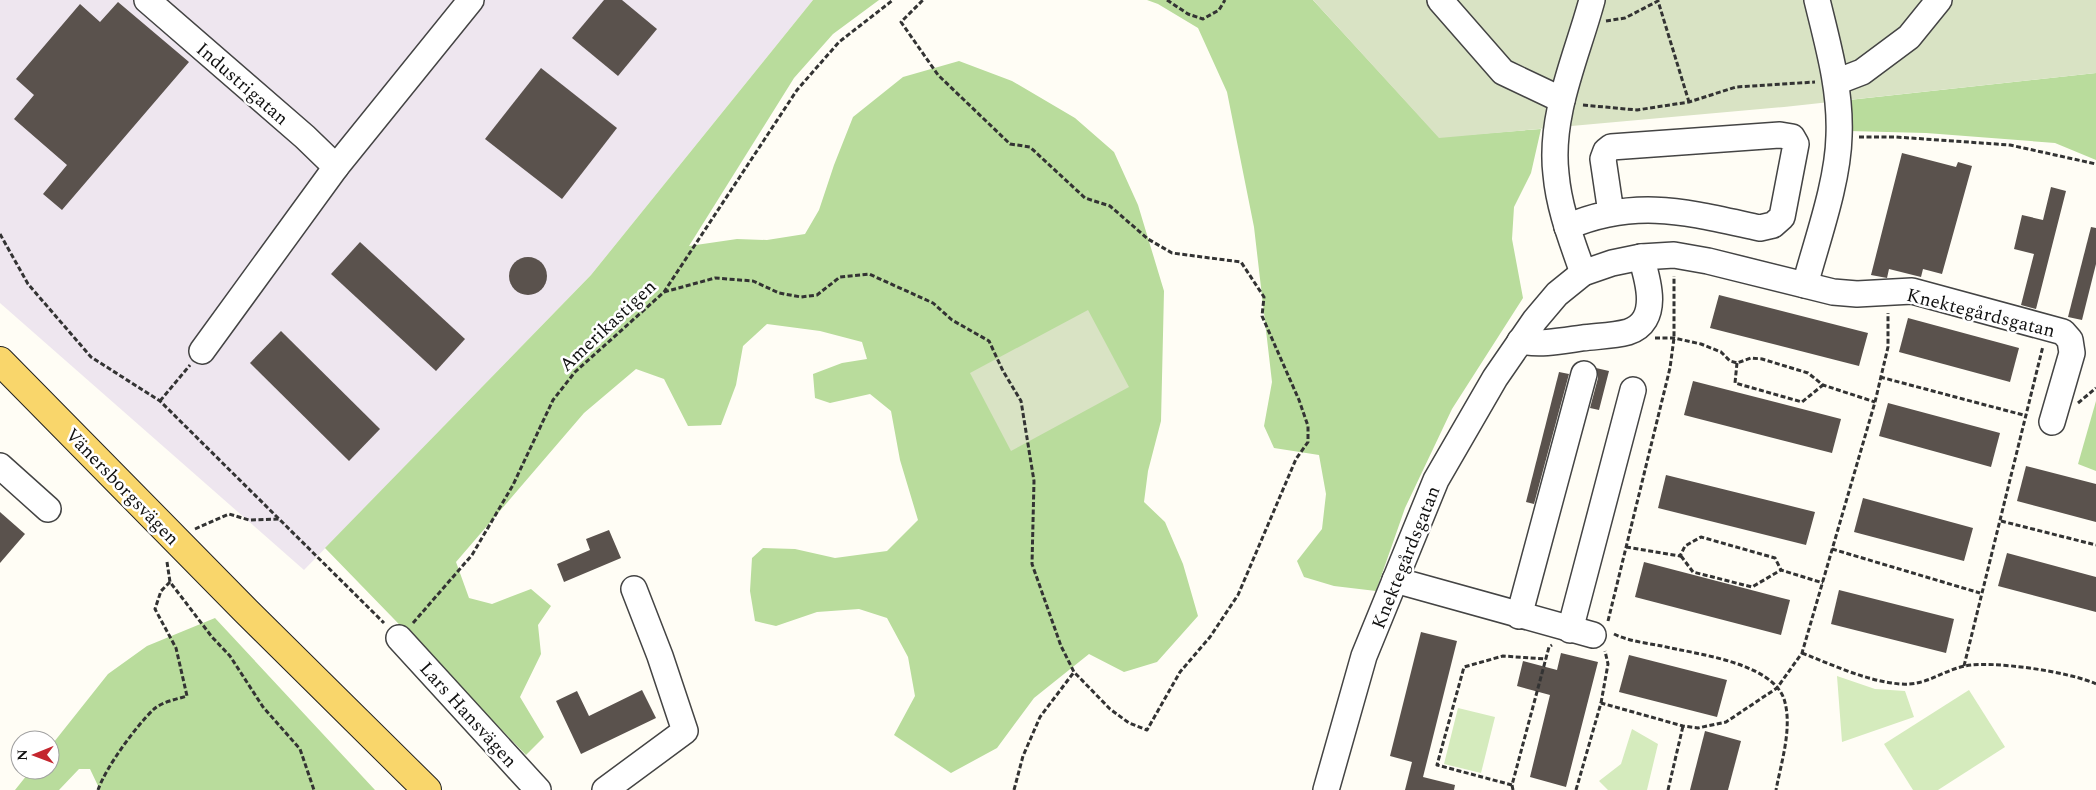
<svg xmlns="http://www.w3.org/2000/svg" width="2096" height="790" font-family="Spectral,serif">
	<style>
		.industrial { fill: #eee6ef }
		.green { fill: #d5ebbd }
		.forest { fill: #b9dc9c }
		.cemetery { fill: #d9e3c4 }
		.building { fill: #5a524d }
		.lines { fill: none; stroke-linecap: round; stroke-linejoin: round }
		.minor-casing { stroke: #444; stroke-width: 28 }
		.major-casing { stroke: #222; stroke-width: 30 }
		.path { stroke: #333; stroke-width: 3; stroke-dasharray: 5 2.5; stroke-linecap: butt }
		.minor { stroke: #fff; stroke-width: 25 }
		.major { stroke: #f9d66b; stroke-width: 28 }
		.labels { text-anchor: middle; stroke-width: 5; stroke-linejoin: round; paint-order: stroke }
		.street-label { font-size: 19px; fill: #111; stroke: #fff }
	</style>
	<rect width="100%" height="100%" fill="#fffdf5"/>
	<polygon class="industrial" points="0,0 813,0 591,275 304,570 0,303"/>
	<g class="green">
		<polygon points="1837,676 1875,689 1905,691 1914,717 1842,742"/>
		<polygon points="1969,690 2005,747 1938,790 1913,790 1884,744"/>
		<polygon points="1458,708 1495,717 1481,773 1444,764"/>
		<polygon points="1632,729 1658,744 1647,790 1608,790 1599,781 1621,764"/>
	</g>
	<g class="forest">
		<polygon points="813,0 879,0 833,34 794,78 689,246 737,239 767,240 805,234 819,210 834,165 853,117 903,77 959,61 1012,81 1075,118 1114,152 1138,205 1164,291 1161,421 1148,471 1144,502 1165,522 1183,564 1198,616 1157,662 1124,672 1089,654 1034,698 997,748 951,773 894,735 915,696 908,657 887,618 859,609 817,612 776,626 755,621 750,591 752,558 763,548 795,549 835,558 887,551 918,520 900,460 891,411 870,394 830,403 815,398 813,374 842,363 867,359 862,342 820,331 767,324 743,346 736,385 721,425 688,426 664,379 636,369 584,413 456,562 469,598 492,604 531,589 551,606 538,625 541,654 520,697 544,737 526,755 325,548 591,275"/>
		<polygon points="1147,0 1313,0 1439,137 1541,129 1531,173 1514,207 1512,239 1523,298 1452,409 1405,508 1376,591 1334,586 1304,577 1297,561 1322,529 1326,494 1319,455 1274,448 1264,426 1272,382 1254,227 1227,92 1198,28 1158,4"/>
		<polygon points="2096,73 2096,160 2055,143 1926,133 1849,131 1849,100"/>
		<polygon points="2096,401 2096,471 2078,464"/>
		<polygon points="215,618 375,790 100,790 90,769 79,769 59,790 15,790 31,770 50,770 50,747 108,674 147,646"/>
	</g>
	<g class="cemetery">
		<polygon points="1313,0 2096,0 2096,73 1784,107 1439,138"/>
		<polygon points="1088,310 1129,387 1011,451 970,373"/>
	</g>
	<g class="building">
		<polygon points="604,0 622,0 657,29 618,76 572,38"/>
		<polygon points="118,2 189,62 62,210 43,194 67,165 14,119 34,95 16,79 80,4 100,22"/>
		<polygon points="541,68 617,128 562,199 485,139"/>
		<polygon points="1902,153 1956,167 1958,162 1972,166 1942,274 1923,269 1921,277 1889,269 1887,278 1871,275"/>
		<polygon points="2051,187 2066,191 2036,309 2021,305 2034,254 2014,249 2022,215 2043,220"/>
		<polygon points="2091,227 2096,228 2096,264 2082,320 2068,317"/>
		<polygon points="360,242 465,339 436,371 331,274"/>
		<circle cx="528" cy="276" r="19"/>
		<polygon points="1719,295 1868,333 1859,366 1710,328"/>
		<polygon points="1908,318 2019,348 2010,382 1899,352"/>
		<polygon points="281,331 380,429 349,461 250,363"/>
		<polygon points="1596,368 1609,371 1599,410 1590,408 1598,378"/>
		<polygon points="1559,372 1569,374 1534,504 1526,502"/>
		<polygon points="1693,381 1841,419 1832,453 1684,415"/>
		<polygon points="1888,403 2000,433 1991,467 1879,436"/>
		<polygon points="2026,466 2096,484 2096,522 2017,501"/>
		<polygon points="1666,475 1815,512 1806,545 1658,508"/>
		<polygon points="1863,498 1973,528 1964,561 1854,532"/>
		<polygon points="0,512 25,534 0,563"/>
		<polygon points="609,530 621,558 564,582 557,564 590,550 586,539"/>
		<polygon points="2007,553 2096,577 2096,612 1998,586"/>
		<polygon points="1644,562 1790,600 1781,635 1635,597"/>
		<polygon points="1839,590 1954,619 1946,653 1831,624"/>
		<polygon points="1421,632 1457,641 1423,777 1455,785 1454,790 1405,790 1412,762 1390,756"/>
		<polygon points="1561,653 1598,662 1566,787 1530,777 1550,695 1517,686 1523,661 1557,670"/>
		<polygon points="1629,655 1727,680 1717,717 1619,692"/>
		<polygon points="642,690 656,718 581,754 556,701 577,691 589,716"/>
		<polygon points="1705,731 1741,741 1728,790 1690,790"/>
	</g>
	<g class="lines">
		<defs>
			<g id="minor">
				<polyline points="147,0 305,137 336,167"/>
				<polyline points="1440,0 1503,72 1562,100"/>
				<polyline points="1836,82 1862,72 1909,37 1939,0"/>
				<path d="M1567 227C1637 197 1690 213 1760 228L1773 225 1782 217 1796 144 1792 137 1780 135 1611 147 1606 151 1603 159 1611 213"/>
				<path d="M1583 273C1572 241 1559 209 1556 174 1549 115 1577 56 1592 0"/>
				<path d="M1805 285C1817 240 1838 183 1839 136 1841 90 1828 45 1817 0"/>
				<path d="M1520 341C1541 345 1561 341 1582 338 1597 336 1613 336 1628 332 1661 321 1648 280 1641 257"/>
				<polyline points="202,351 336,167 471,0"/>
				<polyline points="0,466 48,509"/>
				<polyline points="1395,580 1593,635"/>
				<polyline points="1519,616 1584,374"/>
				<polyline points="1570,630 1633,390"/>
				<polyline points="399,638 538,790"/>
				<polyline points="605,790 685,731 660,656 634,589"/>
				<polyline points="1326,790 1364,656 1436,480 1495,378 1535,320 1557,294 1583,273 1612,263 1641,257 1674,255 1708,261 1833,292 1857,294 1912,291 2063,332 2070,340 2072,353 2052,422"/>
			</g>
			<polyline id="major" points="0,361 246,611 427,790"/>
		</defs>
		<use href="#minor" class="minor-casing"/>
		<use href="#major" class="major-casing"/>
		<g class="path">
			<polyline points="1167,0 1188,14 1203,19 1219,10 1225,0"/>
			<polyline points="1606,21 1625,18 1658,1 1689,102"/>
			<polyline points="1583,105 1637,110 1689,102 1736,87 1815,82"/>
			<polyline points="1859,137 1896,137 2010,145 2096,164"/>
			<polyline points="0,234 28,284 91,357 160,401 384,623"/>
			<polyline points="664,292 715,278 753,281 779,293 801,297 817,295 840,277 869,274 933,303 952,320 989,341 1003,371 1021,401 1034,481 1032,564 1061,646 1074,672 1110,709 1129,723 1147,730 1180,672 1210,637 1238,595 1296,459 1308,442 1308,426 1299,400 1262,316 1264,297 1241,262 1172,253 1148,239 1110,206 1085,198 1030,147 1010,144 938,75 901,22 923,0"/>
			<polyline points="1655,338 1674,338 1701,344 1721,352 1730,361 1737,363 1751,358 1762,359 1808,373 1823,385 1875,402"/>
			<polyline points="1737,363 1735,383 1802,402 1823,385"/>
			<polyline points="1880,377 2027,416"/>
			<polyline points="160,401 190,365"/>
			<polyline points="2078,403 2096,388"/>
			<polyline points="2001,521 2096,545"/>
			<polyline points="195,529 229,514 249,520 279,519"/>
			<polyline points="1626,547 1680,556 1685,546 1701,537 1775,558 1781,570 1823,583"/>
			<polyline points="1832,549 1980,593"/>
			<polyline points="1681,556 1693,572 1752,587 1781,570"/>
			<polyline points="167,562 170,582 212,637 230,656 263,707 300,749 314,790"/>
			<polyline points="1608,621 1670,368 1674,338 1674,276"/>
			<polyline points="413,623 472,555 513,485 553,400 575,372 664,292 797,90 839,42 893,0"/>
			<path d="M1614 634C1628 641 1646 643 1662 646 1695 654 1771 662 1784 699 1793 727 1781 763 1776 790"/>
			<path d="M1802 653C1833 665 1866 681 1900 684 1927 686 1941 671 1965 666 1991 660 2071 672 2096 684"/>
			<polyline points="1964,666 2043,346"/>
			<polyline points="1601,703 1608,664 1605,651"/>
			<polyline points="1512,785 1437,765 1464,667 1503,656 1546,659"/>
			<path d="M98 790C106 767 136 726 154 709 162 702 177 699 187 696L176 648 155 609 161 591 170 582"/>
			<polyline points="1014,790 1023,756 1040,717 1074,672"/>
			<polyline points="1513,790 1512,785 1549,647 1552,645"/>
			<polyline points="1576,790 1601,703 1683,726 1698,728 1726,722 1777,688 1802,653 1875,402 1888,347 1888,313"/>
			<polyline points="1668,790 1683,726"/>
		</g>
		<use href="#minor" class="minor"/>
		<use href="#major" class="major"/>
	</g>
	<g class="labels">
		<g class="street-label">
			<text transform="translate(243 83) rotate(41)" y="7">Industrigatan</text>
			<text transform="translate(1981 312) rotate(14)" y="7">Knektegårdsgatan</text>
			<text transform="translate(607 325) rotate(-43)" y="7">Amerikastigen</text>
			<text transform="translate(123 486) rotate(46)" y="7">Vänersborgsvägen</text>
			<text transform="translate(1405 557) rotate(-68)" y="7">Knektegårdsgatan</text>
			<text transform="translate(469 714) rotate(48)" y="7">Lars Hansvägen</text>
		</g>
	</g>
	<g transform="translate(35 755) rotate(269)"><circle r="24" fill="#ffffff" stroke="#a0a0a0"/>
	<path d="M0-4L9 19L0 12L-9 19Z" fill="#c4262e"/>
	<text y="-8" font-size="14" font-weight="bold" text-anchor="middle" fill="#111111">N</text>
	</g>
</svg>
